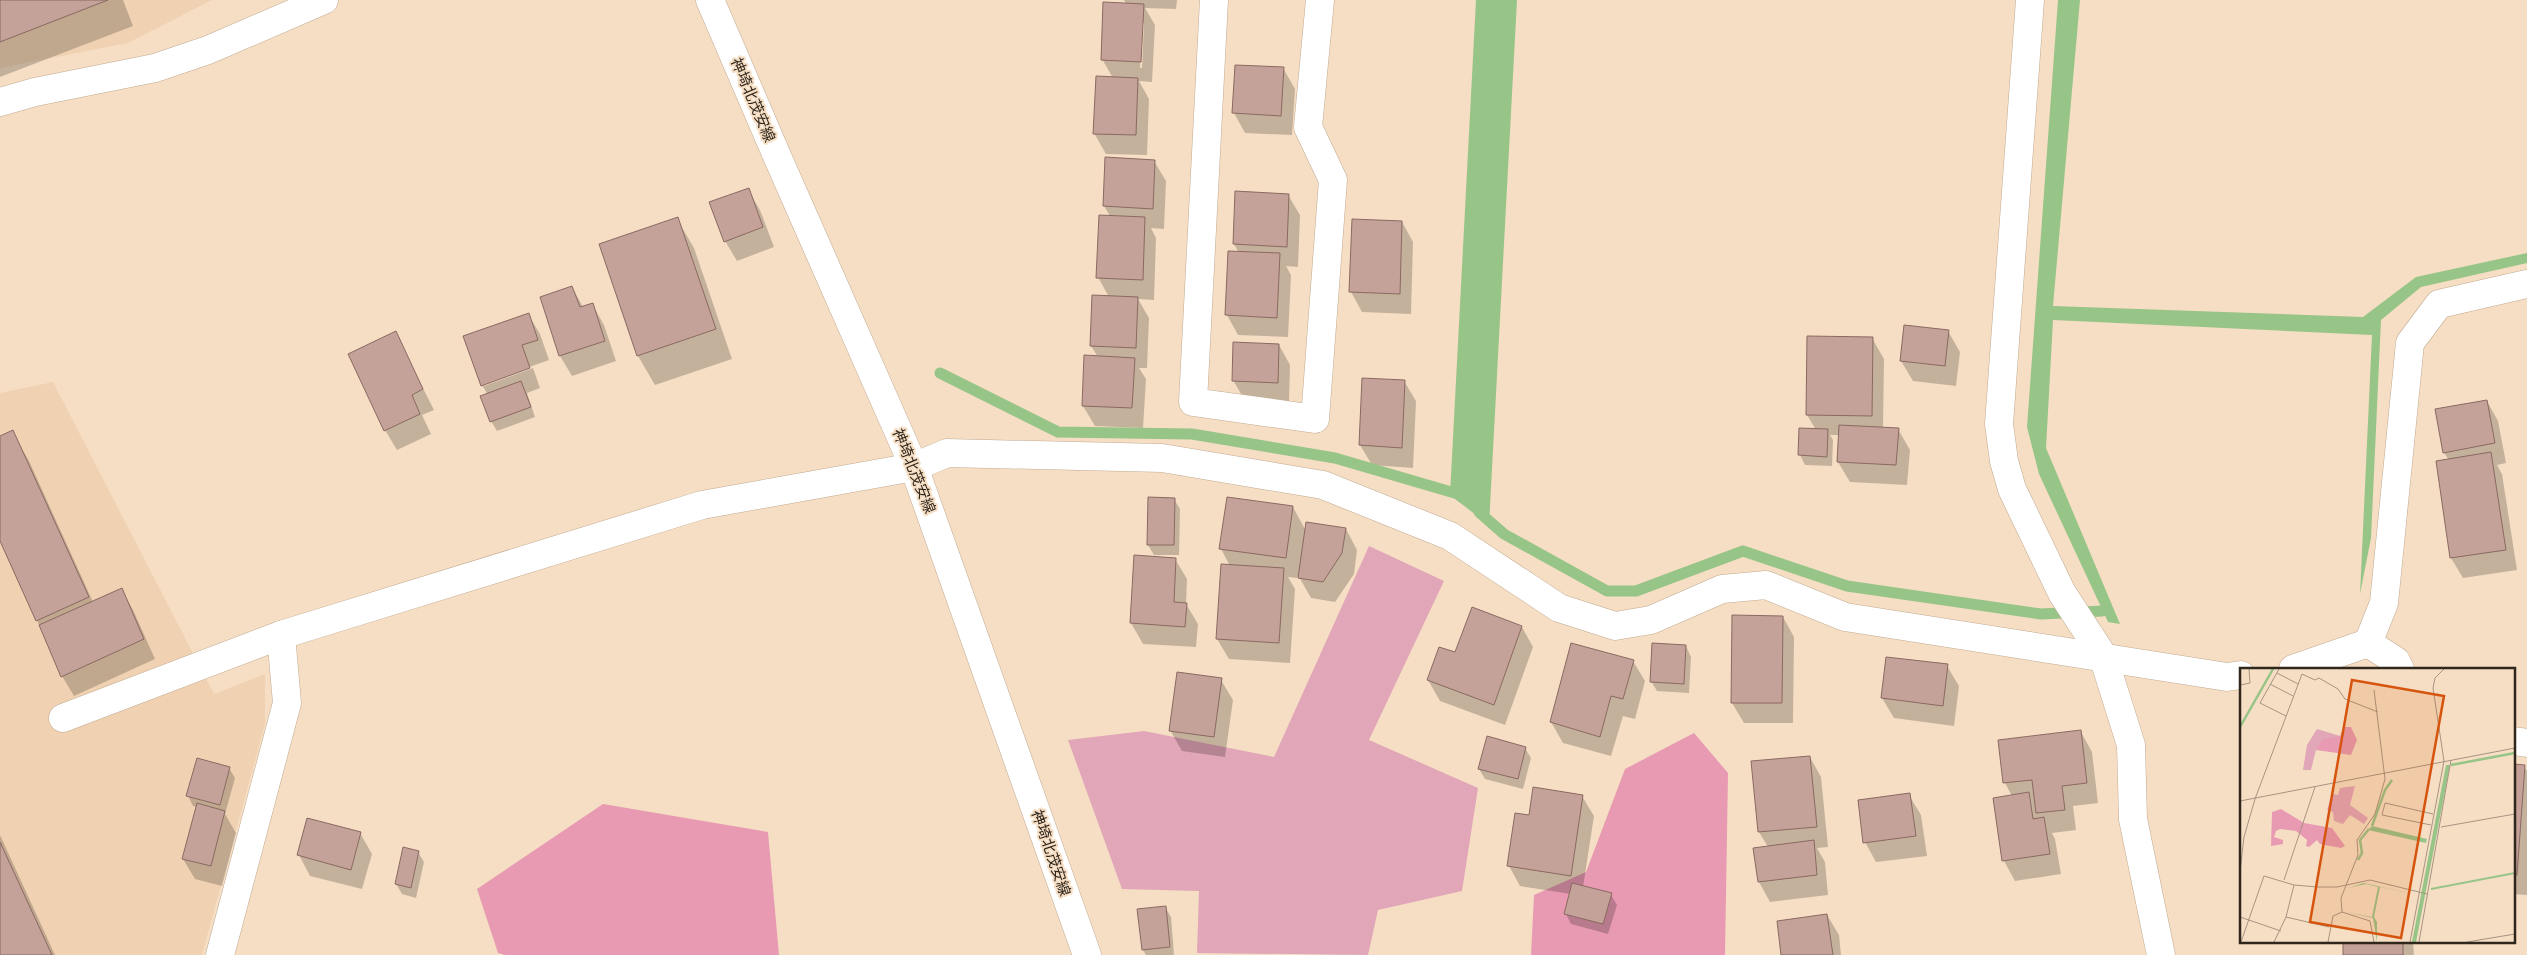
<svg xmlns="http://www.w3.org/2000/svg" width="2527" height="955" font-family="'Exo 2','Noto Sans JP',sans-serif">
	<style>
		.built { fill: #f0d2b3 }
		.green { fill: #e1a6b7 }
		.forest { fill: #e79ab1 }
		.water { fill: #97c487 }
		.shadow { fill: #0003; fill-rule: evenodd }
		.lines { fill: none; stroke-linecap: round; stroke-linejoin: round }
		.stream { stroke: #97c487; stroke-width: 11 }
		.building { fill: #c5a299; stroke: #8a6961 }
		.street-casing { stroke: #c1aa91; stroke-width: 29 }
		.secondary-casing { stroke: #c1aa91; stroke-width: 29 }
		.street { stroke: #fff; stroke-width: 28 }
		.secondary { stroke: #fff; stroke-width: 28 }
		.labels { text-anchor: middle; stroke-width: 4; stroke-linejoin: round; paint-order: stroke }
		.street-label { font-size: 15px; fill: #2f261c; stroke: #f6dec4 }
		.inset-river { fill: none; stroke: #97c487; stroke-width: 2.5 }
		.inset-road { fill: none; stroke: #a69481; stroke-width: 1 }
		.view { fill: #d6540e; fill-opacity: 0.15; stroke: #d6540e; stroke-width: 2.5 }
		.inset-edge { fill: none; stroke: #2f261c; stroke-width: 2.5 }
	</style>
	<rect width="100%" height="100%" fill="#f6dec4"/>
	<g class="built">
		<polygon points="0,0 212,0 128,43 0,68"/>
		<polygon points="53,382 214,694 265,674 265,724 202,955 0,955 0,393"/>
	</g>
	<polygon class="green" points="1369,546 1444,581 1369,740 1478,788 1462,891 1378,910 1368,955 1197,953 1199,891 1122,889 1068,740 1144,731 1274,757"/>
	<g class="forest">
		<polygon points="1694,733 1728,773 1725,955 1531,955 1534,895 1586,872 1625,769"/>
		<polygon points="603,804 768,832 779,955 505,955 498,953 477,889"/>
	</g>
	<g class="water">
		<polygon points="1476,0 1517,0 1489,525 1450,495"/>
		<polygon points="2058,0 2080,0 2053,306 2363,317 2416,277 2527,253 2527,263 2421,287 2381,320 2371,538 2360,594 2372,335 2053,320 2046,448 2120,624 2108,622 2039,474 2027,427"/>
	</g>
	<g class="shadow">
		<polygon points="0,0 123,0 133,26 0,77"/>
		<path d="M1124 0H1177L1176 9 1145 8 1155 25 1152 82 1139 81 1149 99 1147 155 1106 154 1094 133 1113 78 1102 59 1126 4ZM1142 23H1144L1142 68H1140Z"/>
		<polygon points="1236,66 1283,68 1295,89 1292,135 1245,133 1234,113"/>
		<polygon points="1106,159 1154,161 1166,181 1164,229 1151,228 1156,238 1154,300 1138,299 1149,318 1147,368 1139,368 1146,379 1143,428 1095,426 1083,406 1098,357 1091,346 1109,297 1098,277 1110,216 1104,206"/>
		<polygon points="748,190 760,210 774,247 737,261 725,241"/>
		<polygon points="1288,195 1300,215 1298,267 1286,266 1291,275 1288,337 1238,335 1227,315 1239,253 1234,244"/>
		<polygon points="677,219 694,248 732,359 655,385 638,356"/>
		<polygon points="1402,222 1413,242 1411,314 1362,312 1351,292"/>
		<polygon points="572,287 583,307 592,304 604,325 616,361 572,376 560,356 541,297"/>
		<polygon points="528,314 540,334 549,360 484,383 484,386 533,368 540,388 527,393 535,417 497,431 491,421 488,395 482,385"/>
		<polygon points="1948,331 1960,352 1956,386 1913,381 1901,361"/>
		<polygon points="395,333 434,410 422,415 431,434 397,450 385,430"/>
		<polygon points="1872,338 1884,359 1883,428 1898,429 1910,450 1907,485 1850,482 1838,462 1840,435 1830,435 1833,440 1832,466 1805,465 1800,455 1816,430 1807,415"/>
		<polygon points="1279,345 1290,365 1289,403 1245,401 1233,380"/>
		<polygon points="1363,379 1404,381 1416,401 1413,468 1372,465 1360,445"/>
		<polygon points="2487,401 2498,421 2506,463 2497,465 2502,474 2517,570 2463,578 2451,558 2449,460 2444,453"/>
		<polygon points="12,432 29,461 93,602 122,590 133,610 155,659 74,696 62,676 0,538 0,437"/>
		<polygon points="1174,499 1180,509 1179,555 1154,555 1148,545"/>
		<polygon points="1293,507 1306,531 1346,529 1357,550 1354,574 1335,602 1311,598 1298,575 1297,578 1288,577 1295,589 1290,663 1229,659 1217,639 1230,566 1221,549"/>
		<polygon points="1135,556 1175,559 1187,579 1186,604 1198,624 1196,647 1143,644 1131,623"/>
		<polygon points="1783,617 1794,637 1793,723 1744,723 1732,703"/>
		<polygon points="1522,627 1533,647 1505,725 1440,701 1428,680 1456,654"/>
		<polygon points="1686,646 1691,657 1689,693 1657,691 1651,681"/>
		<polygon points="1633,661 1645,681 1635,719 1623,716 1611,756 1563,743 1551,722"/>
		<polygon points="1947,666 1959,686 1954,726 1894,718 1882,698"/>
		<polygon points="1221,680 1233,700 1225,757 1182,751 1170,730"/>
		<polygon points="2081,732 2092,752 2098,803 2073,806 2076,830 2052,833 2055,839 2061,874 2015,881 2004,861 2012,796 2005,783"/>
		<polygon points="1525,748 1531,758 1523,789 1485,779 1479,769"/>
		<polygon points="1810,757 1821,777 1828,847 1817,848 1825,862 1828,895 1770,902 1759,882 1768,847 1759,832 1752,762"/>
		<polygon points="2513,766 2524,766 2527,771 2527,895 2513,894"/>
		<polygon points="229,768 235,778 225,814 236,833 222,886 195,879 183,859 197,807 193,806 188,796"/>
		<polygon points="1909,795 1921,815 1927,856 1876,862 1865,842"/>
		<polygon points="1582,796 1594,816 1583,887 1611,895 1617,905 1608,934 1571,924 1566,914 1571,894 1520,886 1509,866 1530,816"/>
		<polygon points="360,833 372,854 362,889 310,876 299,855"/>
		<polygon points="0,835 55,955 0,955"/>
		<polygon points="418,852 424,862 416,898 402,894 396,884"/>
		<polygon points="1165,907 1171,917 1174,955 1146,955 1143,950"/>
		<polygon points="1827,915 1839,935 1841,955 1783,955"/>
		<polygon points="2345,941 2413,941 2414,955 2345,955"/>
	</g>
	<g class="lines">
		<g class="stream">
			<polyline points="940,373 1058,432 1192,434 1335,458 1458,494 1463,498"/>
			<polyline points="1479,512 1504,534 1607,591 1636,591 1743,551 1847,586 2041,614 2102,611"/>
		</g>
	</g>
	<g class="building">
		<polygon points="0,0 108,0 0,42"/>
		<polygon points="1103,2 1144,4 1141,62 1101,60"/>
		<polygon points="1235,65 1284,67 1281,116 1232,113"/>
		<polygon points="1096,76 1138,78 1136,135 1093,134"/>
		<polygon points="1105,157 1155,160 1153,209 1103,206"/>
		<polygon points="749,188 763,227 724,242 709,202"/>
		<polygon points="1235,191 1289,194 1287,247 1233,244"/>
		<polygon points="1099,215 1145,217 1143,280 1096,278"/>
		<polygon points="678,217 716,329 637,356 599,244"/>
		<polygon points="1352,219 1402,221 1400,294 1349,292"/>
		<polygon points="1228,251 1280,253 1277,318 1225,315"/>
		<polygon points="572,286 580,307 593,303 605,341 559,356 540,297"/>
		<polygon points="1092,295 1138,297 1136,348 1090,346"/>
		<polygon points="529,313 538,340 522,345 530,368 481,386 463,336"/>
		<polygon points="1904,325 1949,330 1945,366 1900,361"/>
		<polygon points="396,331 423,389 412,395 420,414 384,431 348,354"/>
		<polygon points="1807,336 1873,337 1872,416 1806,415"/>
		<polygon points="1233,342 1279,344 1278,383 1232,381"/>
		<polygon points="1084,355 1135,358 1132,408 1082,406"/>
		<polygon points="1362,378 1405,380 1402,448 1359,445"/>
		<polygon points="521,381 531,407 490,422 480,396"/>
		<polygon points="2487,400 2495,443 2443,453 2435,409"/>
		<polygon points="1839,425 1899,428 1896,465 1837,462"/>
		<polygon points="1799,428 1828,429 1827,457 1798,455"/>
		<polygon points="13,430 89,597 36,621 0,541 0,436"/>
		<polygon points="2491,452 2506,550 2450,558 2436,461"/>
		<polygon points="1148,497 1175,498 1174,545 1147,545"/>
		<polygon points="1227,497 1293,506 1286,558 1219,549"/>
		<polygon points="1306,522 1346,528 1342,553 1323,582 1298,578"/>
		<polygon points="1134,555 1176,558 1174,602 1187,603 1185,627 1130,623"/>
		<polygon points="1221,564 1284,568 1279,643 1216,639"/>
		<polygon points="122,588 144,639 61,677 39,625"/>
		<polygon points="1472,607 1522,626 1494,705 1427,680 1439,647 1455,652"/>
		<polygon points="1732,615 1783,616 1782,703 1731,703"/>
		<polygon points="1571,643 1634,660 1623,699 1611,696 1600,737 1550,722"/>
		<polygon points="1652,643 1686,645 1684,684 1650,682"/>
		<polygon points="1886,657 1948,664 1943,706 1881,698"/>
		<polygon points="1177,672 1222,678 1214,737 1169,731"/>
		<polygon points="2081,730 2087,783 2062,786 2065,810 2036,813 2032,780 2003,783 1998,740"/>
		<polygon points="1487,736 1526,747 1518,779 1478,769"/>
		<polygon points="1810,756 1817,827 1758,832 1751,761"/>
		<polygon points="197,758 230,767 220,805 186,796"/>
		<polygon points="2513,764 2525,765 2517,875 2513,875"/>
		<polygon points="1533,787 1583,795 1571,876 1507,866 1515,813 1529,815"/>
		<polygon points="2029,792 2033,819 2044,817 2050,854 2002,861 1993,798"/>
		<polygon points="1910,793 1916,836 1863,843 1858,800"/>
		<polygon points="197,803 225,811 211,866 182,859"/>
		<polygon points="307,818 361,832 351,870 297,855"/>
		<polygon points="1814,840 1817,875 1758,882 1753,848"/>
		<polygon points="0,842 52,955 0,955"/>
		<polygon points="403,847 419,851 411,888 395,884"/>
		<polygon points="1572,883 1612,893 1603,924 1564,914"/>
		<polygon points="1166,906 1170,947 1142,950 1137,909"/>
		<polygon points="1827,914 1833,955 1781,955 1777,921"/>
		<rect x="2343" y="941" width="60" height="14"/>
	</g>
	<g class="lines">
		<defs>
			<g id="street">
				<polyline points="1214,0 1193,402 1315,419 1333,180 1308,127 1320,0"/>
				<polyline points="2030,0 1999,424 2004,461 2012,489 2062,593 2103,656 2131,745 2133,819 2161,955"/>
				<polyline points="0,102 35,92 155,68 208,50 324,0"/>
				<polyline points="914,467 947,453 1162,458 1323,485 1450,536 1559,608 1615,626 1651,620 1722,589 1766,585 1845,617 2227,677 2241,675"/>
				<polyline points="2368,643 2384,603 2410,343 2439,304 2527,284"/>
				<polyline points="2368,643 2396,661 2400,669"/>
				<polyline points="2293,669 2368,643"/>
				<polyline points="2513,741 2527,743"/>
				<polyline points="220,955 287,703 281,635"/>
			</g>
			<g id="secondary">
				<polyline points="710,0 777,156 914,467 1087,955"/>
				<polyline points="63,718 281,635 702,505 914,467"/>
			</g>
		</defs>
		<use href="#street" class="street-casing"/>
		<use href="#secondary" class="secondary-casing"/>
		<use href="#street" class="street"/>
		<use href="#secondary" class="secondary"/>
	</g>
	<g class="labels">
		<g class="street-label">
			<text transform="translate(753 100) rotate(67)" y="5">神埼北茂安線</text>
			<text transform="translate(914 471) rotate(68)" y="5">神埼北茂安線</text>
			<text transform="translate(1051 853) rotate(71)" y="5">神埼北茂安線</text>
		</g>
	</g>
	<g transform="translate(2240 668)">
		<rect width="275" height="275" fill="#f6dec4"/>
		<path d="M77 61 100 68 76 82 71 102H63L67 77ZM115 118 110 137 128 150 124 156 110 147 103 156 94 153 93 144 87 142 92 126 98 127 100 120Z" fill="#e1a6b7"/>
		<path d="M104 59H111L117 72 111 87 76 82 83 71 100 68ZM41 141 64 155 92 160 105 178 101 180 80 176 77 172 69 179 66 178 67 172 56 163 40 161 36 163 34 169 43 172V176L31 178 32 144Z" fill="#e79ab1"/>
		<path d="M206 97H210L176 274H172ZM132 158 187 171 186 175 128 162ZM275 204V206L191 222V220ZM124 215 176 227 140 219 134 249 137 254V274L133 250 107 244 132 249 138 219 126 216 108 220Z" fill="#97c487"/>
		<path class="inset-river" d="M0 59 33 1M211 97 275 85M132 158 145 122 152 112M118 192 122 185 120 172 129 161"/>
		<path class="inset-road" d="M39 1 20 35 46 48M37 5 58 16M30 16 53 28M0 17 10 15 9 1M0 133 275 80M191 157 142 147 145 135 193 146M201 159 275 146M0 203 4 169 15 131 62 6 75 12 79 10 98 21 105 31 138 44M44 212 75 119M102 244 101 230 118 187 117 172 135 146 145 111 134 22M102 244 130 253 134 274M0 249 41 263M46 249 89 259M1 274 24 208 54 217 77 219H97L130 212 187 226M34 274 46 249 54 217M88 274 93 248 102 244M170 274 204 93 193 20 195 10 204 1M179 274 211 92M227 274 275 266"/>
		<path class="view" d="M112 12 204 28 161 270 70 254Z"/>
		<rect width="275" height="275" class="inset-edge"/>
	</g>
</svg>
